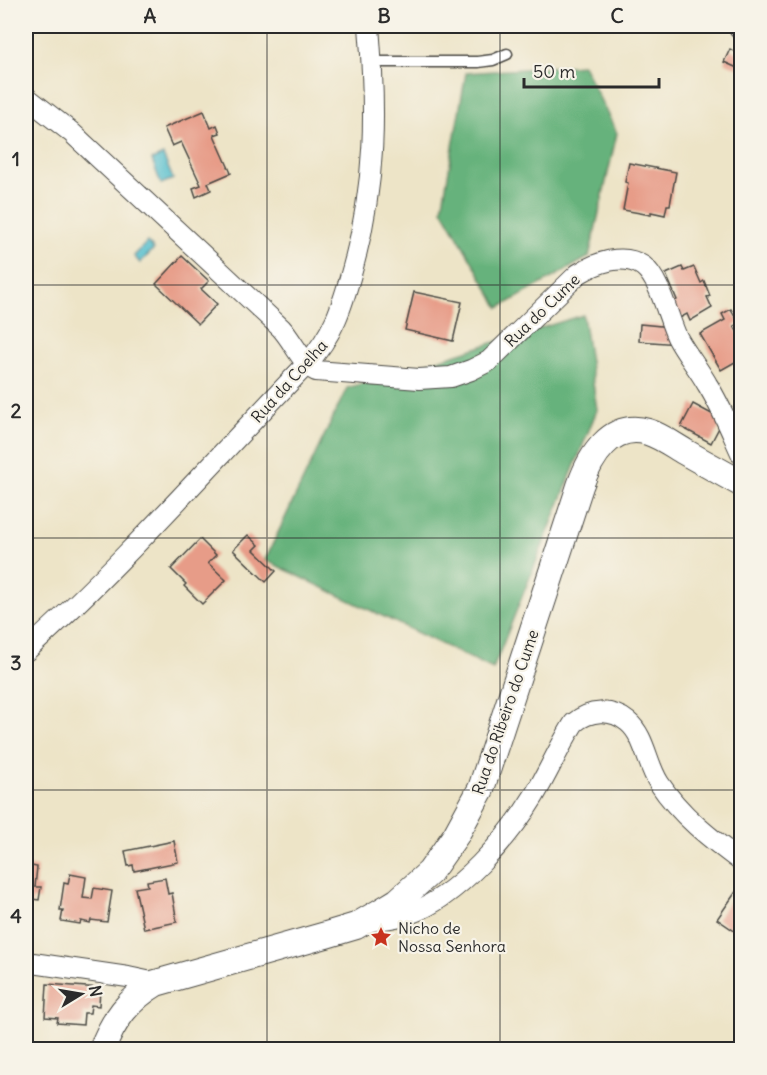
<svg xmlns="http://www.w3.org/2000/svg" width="767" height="1075" font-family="Delius,sans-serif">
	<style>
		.forest { fill: #66b27b; stroke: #486e53; stroke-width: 1.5 }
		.water { fill: #52becd; stroke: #3e747c; stroke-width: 1.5 }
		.building { fill: #e79c88 }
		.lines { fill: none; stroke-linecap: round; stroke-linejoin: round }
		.service-casing { stroke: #484742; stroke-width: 13 }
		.minor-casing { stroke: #484742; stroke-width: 22 }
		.tertiary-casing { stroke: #484742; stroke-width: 28 }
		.service { stroke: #fff; stroke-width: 10 }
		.minor { stroke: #fff; stroke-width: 20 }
		.tertiary { stroke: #fff; stroke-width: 26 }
		.grid { fill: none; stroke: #2b2b2b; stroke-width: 1.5; stroke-opacity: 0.55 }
		.labels { text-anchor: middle; stroke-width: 4.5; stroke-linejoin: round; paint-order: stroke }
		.street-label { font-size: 16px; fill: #2b2b2b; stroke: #f7f3e8 }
		.poi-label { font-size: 16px; fill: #2b2b2b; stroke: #f7f3e8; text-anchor: start }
		.neatline { fill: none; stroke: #2b2b2b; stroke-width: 2 }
		.grid-label { font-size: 20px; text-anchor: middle; font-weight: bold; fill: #2b2b2b }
	</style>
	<rect width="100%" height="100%" fill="#f7f3e8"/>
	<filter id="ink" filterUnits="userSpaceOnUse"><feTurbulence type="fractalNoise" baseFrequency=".0167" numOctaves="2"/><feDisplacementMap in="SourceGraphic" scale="12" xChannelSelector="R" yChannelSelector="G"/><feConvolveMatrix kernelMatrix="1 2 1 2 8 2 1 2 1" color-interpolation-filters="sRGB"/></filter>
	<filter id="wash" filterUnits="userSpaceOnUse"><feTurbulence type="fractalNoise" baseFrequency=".008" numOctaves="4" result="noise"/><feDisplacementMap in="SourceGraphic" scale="24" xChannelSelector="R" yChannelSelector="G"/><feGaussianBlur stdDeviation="1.35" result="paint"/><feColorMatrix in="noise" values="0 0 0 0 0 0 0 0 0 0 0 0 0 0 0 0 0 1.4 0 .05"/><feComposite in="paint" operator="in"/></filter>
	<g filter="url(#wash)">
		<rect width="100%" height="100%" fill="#ede4c7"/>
		<g class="forest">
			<polygon points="583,65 617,133 589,257 499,308 442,209 466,73"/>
			<polygon points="583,315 597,410 493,669 265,560 347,388"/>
		</g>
		<g class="water">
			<polygon points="163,155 173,179 161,184 152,160"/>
			<polygon points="147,242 154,249 140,263 134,256"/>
		</g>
		<g id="blocks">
			<g class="building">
				<polygon points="742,43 742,70 724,62 730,49 737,53"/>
				<polygon points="204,111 211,128 217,125 220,133 214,135 231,173 208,183 211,190 196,197 193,188 201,185 181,142 172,146 164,128"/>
				<polygon points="629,163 676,172 670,205 667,205 665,215 651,212 651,215 623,210 628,183 625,182"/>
				<polygon points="182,256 209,281 201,289 217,304 198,324 156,284"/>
				<polygon points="682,267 684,271 694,267 701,283 704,281 710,296 707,297 712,308 690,321 687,314 678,319 671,303 677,300 666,274"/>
				<polygon points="414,292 462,302 453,341 405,330"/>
				<polygon points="731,309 739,323 734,326 742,340 740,342 742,358 721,370 700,334 725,320 722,314"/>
				<polygon points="640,324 671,327 678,344 639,341"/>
				<polygon points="693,404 723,420 711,443 681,427"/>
				<polygon points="248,535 259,545 254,550 276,571 266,582 233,550"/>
				<polygon points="200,539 216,555 208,563 226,580 202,604 184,586 186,584 171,569"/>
				<polygon points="174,841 178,862 134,871 133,865 128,866 125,851"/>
				<polygon points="26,865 37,867 35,887 41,887 39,900 32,899 31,907 26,906"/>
				<polygon points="70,874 86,877 83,898 92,899 94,888 112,891 107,922 91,920 90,923 81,921 80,924 61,921 63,910 60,910 64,883 68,884"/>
				<polygon points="165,878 168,894 172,893 177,922 144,929 135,888 148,886 147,881"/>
				<polygon points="742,883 742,924 736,932 717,919"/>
				<polygon points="47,984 100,988 99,1006 91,1005 90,1013 84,1013 83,1025 57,1023 58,1018 45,1017"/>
			</g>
		</g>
	</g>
	<g filter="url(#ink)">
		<use href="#blocks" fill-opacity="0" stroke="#484742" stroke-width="1.5"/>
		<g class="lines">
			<defs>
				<g id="service">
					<polyline points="736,32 742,31"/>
					<polyline points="371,62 478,62 493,60 507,54"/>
				</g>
				<g id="minor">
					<path d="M26 97 71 132 281 328C293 341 303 365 316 371L419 379 451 377 471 370 489 361 578 274C596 263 623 252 643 266 660 279 668 318 677 337 686 354 698 368 707 384 721 406 731 431 742 455"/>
					<path d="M26 651C125 562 213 461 306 365 334 334 342 307 353 267 376 182 376 112 369 26"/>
					<path d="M371 921C384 919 398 918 411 913 456 898 510 836 534 796 548 773 559 747 574 723 589 710 611 708 628 722 645 736 647 765 659 783 680 815 711 839 742 862"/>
					<polyline points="26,962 128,977 156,983"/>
				</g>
				<path id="tertiary" d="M102 1050C113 1020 129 999 156 983L326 935 356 926 380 912 398 901 430 872 456 835 481 789 580 486C590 457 611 421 648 432 661 436 673 445 685 452 704 463 723 473 742 484"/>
			</defs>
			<use href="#service" class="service-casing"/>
			<use href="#minor" class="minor-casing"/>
			<use href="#tertiary" class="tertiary-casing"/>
			<use href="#service" class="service"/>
			<use href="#minor" class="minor"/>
			<use href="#tertiary" class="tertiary"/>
		</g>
	</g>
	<path class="grid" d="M267 26V1050M500 26V1050M26 285H742M26 538H742M26 790H742"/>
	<defs>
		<symbol id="sight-bare" viewBox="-9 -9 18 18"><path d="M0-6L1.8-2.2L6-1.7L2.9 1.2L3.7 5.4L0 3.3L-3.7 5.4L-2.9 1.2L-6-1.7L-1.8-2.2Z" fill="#c8321e" stroke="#f7f3e8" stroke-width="2.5" paint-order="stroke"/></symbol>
	</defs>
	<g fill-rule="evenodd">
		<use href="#sight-bare" x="366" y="922" width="30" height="30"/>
	</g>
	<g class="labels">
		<g class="street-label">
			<text transform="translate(542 310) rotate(-44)" y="6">Rua do Cume</text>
			<text transform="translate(289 381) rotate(-48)" y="6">Rua da Coelha</text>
			<text transform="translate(505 712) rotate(-71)" y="6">Rua do Ribeiro do Cume</text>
		</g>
		<g class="poi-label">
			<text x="398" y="934">Nicho de<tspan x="398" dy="18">Nossa Senhora</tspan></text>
		</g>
	</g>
	<rect width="767" height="1075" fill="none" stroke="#f7f3e8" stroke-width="66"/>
	<g transform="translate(81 994) rotate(79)" stroke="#f7f3e8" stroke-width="4.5" paint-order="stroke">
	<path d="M0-4.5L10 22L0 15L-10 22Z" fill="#2b2b2b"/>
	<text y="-9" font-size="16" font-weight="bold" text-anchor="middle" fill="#2b2b2b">N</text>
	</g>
	<path d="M524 78v9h135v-9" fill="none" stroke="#2b2b2b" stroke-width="3"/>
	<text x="533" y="78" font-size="18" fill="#2b2b2b" stroke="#f7f3e8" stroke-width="4.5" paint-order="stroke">50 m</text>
	<rect x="33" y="33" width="701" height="1009" class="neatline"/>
	<g class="grid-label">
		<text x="150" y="23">A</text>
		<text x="384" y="23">B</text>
		<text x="617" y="23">C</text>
		<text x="16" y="166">1</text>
		<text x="16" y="418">2</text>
		<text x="16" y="670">3</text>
		<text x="16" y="923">4</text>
	</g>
</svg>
